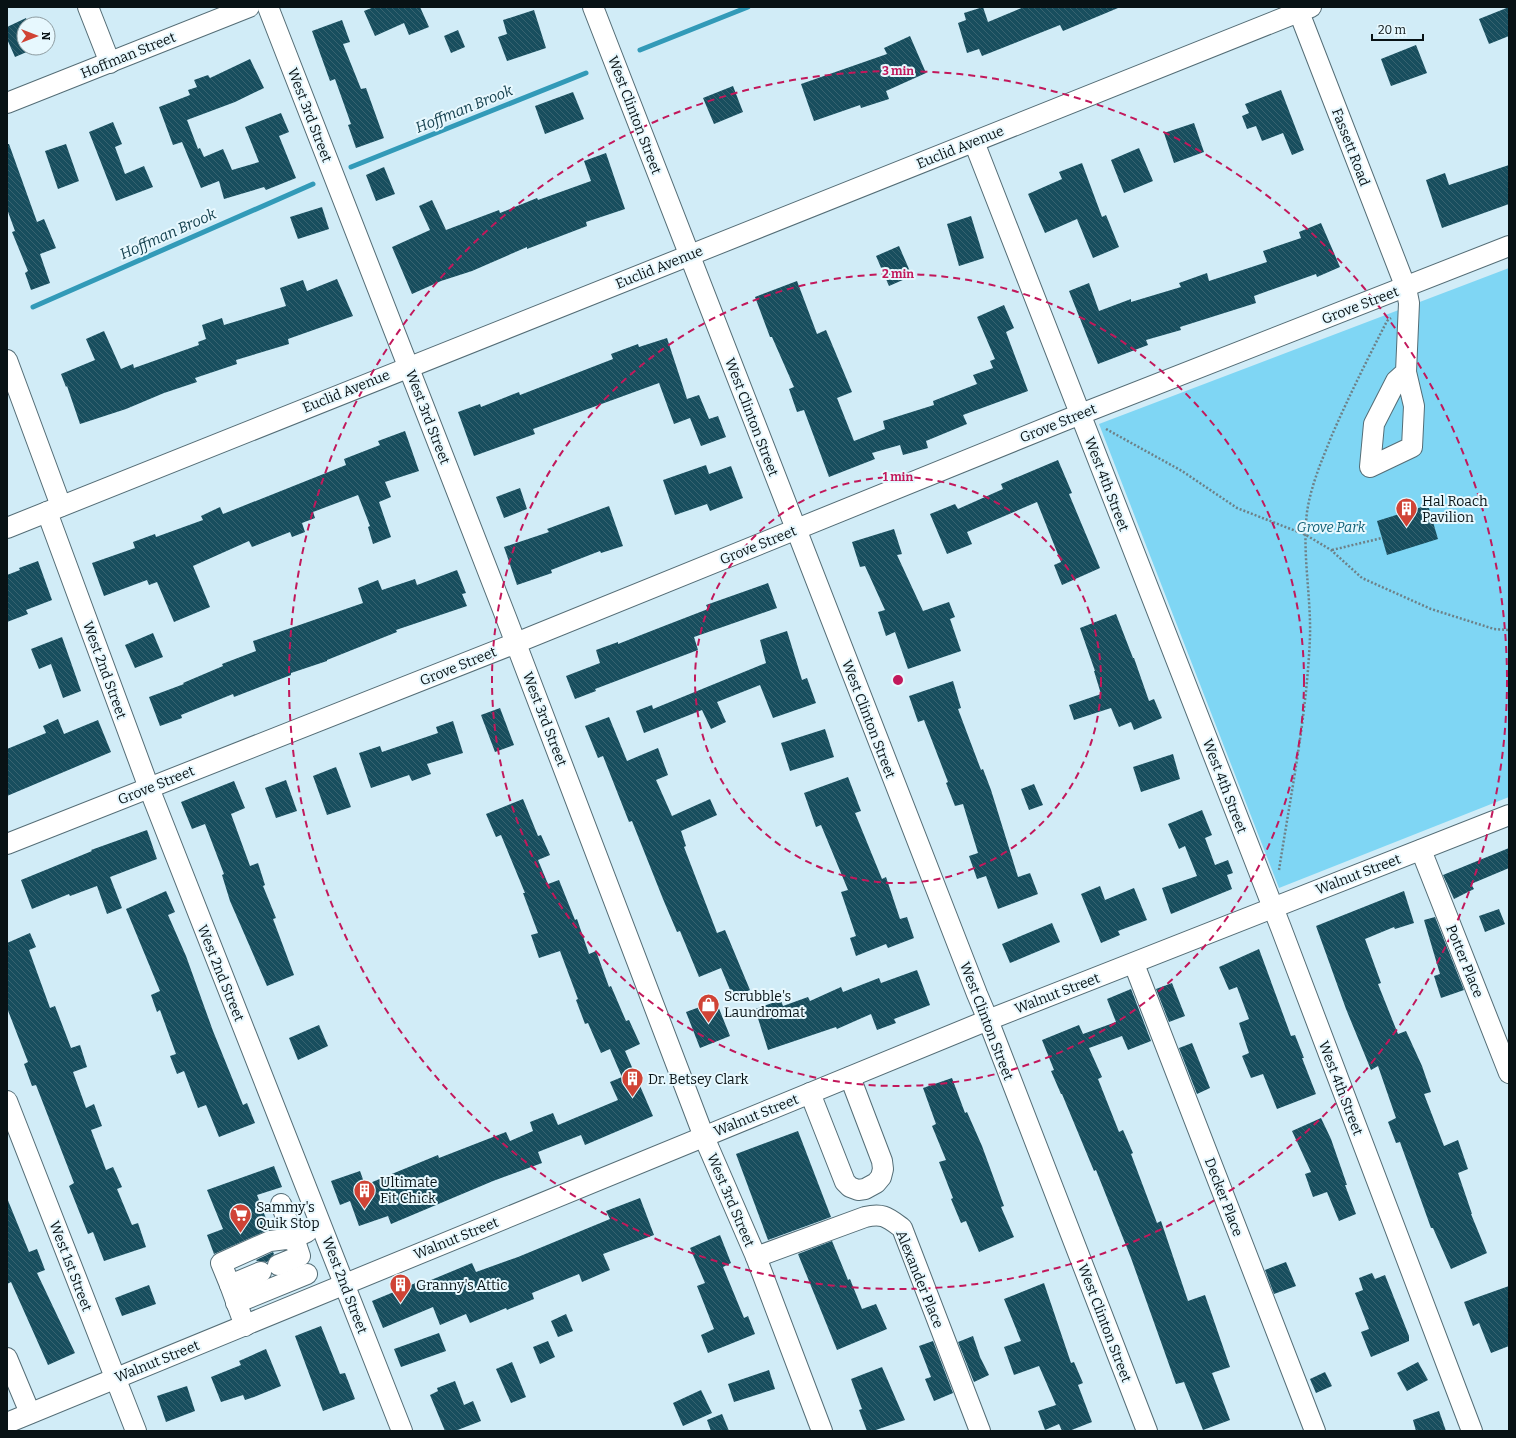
<svg xmlns="http://www.w3.org/2000/svg" width="1516" height="1438" font-family="Bitter,serif">
	<style>
		.green { fill: #7fd6f4 }
		.lines { fill: none; stroke-linecap: round; stroke-linejoin: round }
		.stream { stroke: #329ab8; stroke-width: 5 }
		.building { fill: url(#building-back-hatch) }
		.minor-casing { stroke: #546d76; stroke-width: 22 }
		.path { stroke: #6d8087; stroke-width: 2.5; stroke-dasharray: 2 2; stroke-linecap: butt }
		.minor { stroke: #fff; stroke-width: 20 }
		.ring { fill: none; stroke: #c2185b; stroke-width: 2; stroke-dasharray: 7 5 }
		.labels { text-anchor: middle; stroke-width: 4; stroke-linejoin: round; paint-order: stroke }
		.street-label { font-size: 14px; fill: #081215; stroke: #e7f8fe }
		.poi-label { font-size: 14px; fill: #081215; stroke: #e7f8fe; text-anchor: start }
		.park-label { font-size: 14px; font-style: italic; fill: #116177; stroke: #e7f8fe }
		.water-label { font-size: 15px; font-style: italic; fill: #15414f; stroke: #e7f8fe }
		.centre { fill: #c2185b; stroke: #e7f8fe; stroke-width: 2 }
		.ring-label { font-size: 12px; text-anchor: middle; font-weight: bold; fill: #c2185b; stroke: #e7f8fe; stroke-width: 4; stroke-linejoin: round; paint-order: stroke }
	</style>
	<defs>
		<pattern id="building-back-hatch" width="6" height="6" patternUnits="userSpaceOnUse"><rect width="6" height="6" fill="#184e5e"/><path d="M-1 5l2 2M0 0l6 6M5-1l2 2" fill="none" stroke="#376370"/></pattern>
	</defs>
	<rect width="100%" height="100%" fill="#d1ecf7"/>
	<polygon class="green" points="1509,268 1509,797 1279,888 1099,424"/>
	<g class="lines">
		<g class="stream">
			<polyline points="640,50 748,7"/>
			<polyline points="351,167 586,73"/>
			<polyline points="33,307 313,184"/>
		</g>
	</g>
	<g class="building">
		<polygon points="374,7 420,7 429,27 409,35 404,23 375,36 364,11"/>
		<polygon points="983,7 988,22 1024,7 1118,8 1063,31 1060,25 982,56 979,49 967,53 958,23 966,20 964,13"/>
		<polygon points="1509,7 1509,36 1489,44 1479,19"/>
		<polygon points="534,10 546,48 507,61 498,37 507,34 503,20"/>
		<polygon points="26,18 28,24 24,24 24,48 36,48 15,57 7,39 7,27"/>
		<polygon points="342,20 350,42 343,44 361,89 366,88 384,138 356,148 348,125 351,124 335,79 330,81 312,31"/>
		<polygon points="458,30 465,47 451,53 444,36"/>
		<polygon points="910,36 926,73 886,91 889,99 861,108 860,105 814,121 801,84 887,54 884,48"/>
		<polygon points="1416,45 1427,73 1391,86 1381,59"/>
		<polygon points="250,59 264,88 235,102 187,120 198,149 200,148 204,157 223,149 232,170 259,162 245,127 281,113 289,132 279,136 296,178 266,190 264,187 224,199 219,181 201,188 182,142 173,145 159,107 190,95 188,90 197,87 194,80 208,75 210,78"/>
		<polygon points="733,86 743,112 714,124 703,98"/>
		<polygon points="1281,90 1304,150 1292,155 1283,133 1262,141 1256,126 1247,129 1242,116 1249,113 1245,104"/>
		<polygon points="573,92 584,119 545,134 535,106"/>
		<polygon points="113,122 122,144 115,147 125,174 144,166 153,187 116,201 89,132"/>
		<polygon points="1194,123 1204,152 1174,163 1164,133"/>
		<polygon points="7,144 9,144 37,222 44,219 56,248 40,254 50,283 31,290 25,273 28,271 12,232 15,231 7,209"/>
		<polygon points="66,144 79,181 58,189 45,151"/>
		<polygon points="1139,148 1153,181 1124,193 1111,160"/>
		<polygon points="606,153 625,209 586,222 587,226 527,249 527,247 472,271 441,281 412,294 392,247 430,230 419,206 432,200 446,230 499,210 500,213 537,198 538,200 591,181 584,161"/>
		<polygon points="1082,163 1102,217 1106,215 1119,247 1093,258 1077,219 1045,233 1028,194 1062,179 1059,172"/>
		<polygon points="1509,165 1509,204 1442,228 1426,180 1445,173 1449,185"/>
		<polygon points="384,167 395,194 376,201 366,175"/>
		<polygon points="322,207 329,229 298,239 290,217"/>
		<polygon points="971,216 984,258 959,266 947,224"/>
		<polygon points="1321,223 1340,267 1317,277 1316,274 1254,296 1256,303 1180,327 1181,330 1146,340 1148,345 1098,364 1069,291 1089,283 1099,311 1131,299 1131,302 1181,287 1179,283 1207,273 1209,281 1267,262 1263,251 1301,238 1299,232"/>
		<polygon points="899,246 912,276 889,286 876,256"/>
		<polygon points="337,279 353,316 288,339 289,344 236,360 237,364 195,378 197,382 164,393 126,409 80,424 67,386 66,387 61,374 95,360 86,339 104,331 121,369 133,364 134,368 199,345 198,342 206,339 202,325 222,318 224,325 286,306 280,288 303,280 307,291"/>
		<polygon points="797,281 817,334 826,330 852,392 837,398 854,441 885,429 883,421 934,405 933,401 977,384 973,375 993,368 990,361 995,359 977,317 1004,305 1014,328 1006,332 1028,391 963,415 967,424 926,441 928,448 903,455 900,445 872,453 875,459 829,477 804,410 797,412 789,389 794,387 772,337 770,337 755,297"/>
		<polygon points="667,338 687,399 699,395 709,419 718,416 726,437 701,446 690,418 674,424 659,383 533,429 535,434 474,456 458,412 480,404 481,407 519,392 520,395 613,359 611,354 638,344 639,347"/>
		<polygon points="405,431 419,471 385,482 391,497 379,502 391,537 373,544 368,527 370,526 358,495 313,512 315,518 302,523 305,532 292,537 290,532 252,547 249,541 193,566 210,607 174,622 157,582 149,585 147,580 104,596 92,563 135,548 133,542 155,534 156,537 203,520 201,516 220,507 223,514 346,465 344,459 380,445 378,441"/>
		<polygon points="1058,460 1072,493 1069,494 1100,568 1062,585 1054,565 1061,562 1037,502 967,532 972,544 947,554 930,514 955,504 958,509 1003,489 1001,484"/>
		<polygon points="706,465 709,474 731,466 743,498 710,511 707,504 675,515 663,480"/>
		<polygon points="520,488 527,509 504,518 496,497"/>
		<polygon points="1428,505 1438,539 1387,555 1377,521"/>
		<polygon points="609,506 623,546 601,553 600,551 551,570 552,573 517,585 504,547 549,532 547,529"/>
		<polygon points="894,529 902,554 897,555 923,611 949,602 955,617 950,619 961,651 908,669 895,632 886,636 878,612 885,610 865,566 860,567 852,542"/>
		<polygon points="38,561 52,600 26,610 28,614 7,622 7,575 20,570 19,568"/>
		<polygon points="457,570 466,593 462,594 467,606 396,630 397,632 327,660 327,661 291,673 291,675 234,697 233,694 181,715 182,718 160,726 149,697 184,684 183,683 223,666 222,664 256,651 253,641 363,603 358,588 378,580 382,590 415,579 417,585"/>
		<polygon points="768,583 777,608 694,637 698,650 595,689 596,691 575,699 566,676 600,663 596,650 618,642 618,644 664,626 708,609 706,605"/>
		<polygon points="1116,614 1133,658 1134,658 1149,701 1154,699 1162,718 1134,730 1131,722 1119,727 1111,708 1074,720 1069,705 1101,694 1094,671 1095,671 1080,628"/>
		<polygon points="787,631 802,680 807,678 816,703 773,718 760,685 717,702 726,722 711,729 702,710 644,733 636,711 652,705 653,709 766,663 760,640"/>
		<polygon points="153,633 163,657 135,668 125,645"/>
		<polygon points="62,637 81,691 63,698 51,664 39,669 31,649"/>
		<polygon points="953,681 961,708 958,709 981,770 983,769 991,790 1018,877 1030,873 1038,894 998,909 986,876 977,879 969,856 978,853 963,804 955,806 946,783 948,782 924,720 918,722 909,696"/>
		<polygon points="500,708 514,745 495,752 481,715"/>
		<polygon points="609,717 627,761 658,748 668,775 656,780 672,816 710,799 717,815 681,831 686,846 684,847 717,933 725,930 750,990 733,997 721,968 699,977 680,931 677,932 663,899 632,821 629,822 603,756 598,758 585,726"/>
		<polygon points="58,719 64,734 98,720 111,752 7,796 7,749 46,733 43,726"/>
		<polygon points="453,721 463,753 427,764 431,774 412,781 409,775 371,788 359,753 380,746 382,752 438,733 436,727"/>
		<polygon points="825,729 834,757 790,771 781,743"/>
		<polygon points="1173,754 1180,779 1141,792 1133,767"/>
		<polygon points="336,767 351,807 327,815 313,776"/>
		<polygon points="848,777 861,811 855,813 882,879 886,877 900,919 907,917 914,938 888,948 886,944 856,956 850,938 856,936 841,892 848,890 821,825 816,827 804,793"/>
		<polygon points="286,780 297,811 276,818 265,788"/>
		<polygon points="234,781 245,808 231,814 250,866 258,863 265,885 263,886 276,918 273,919 294,975 267,986 230,901 222,875 224,874 205,824 192,829 181,802"/>
		<polygon points="1034,784 1043,805 1029,810 1021,789"/>
		<polygon points="523,799 538,836 541,835 550,855 538,860 548,884 559,880 575,920 577,919 589,954 596,951 609,987 611,986 626,1021 629,1020 640,1044 625,1051 653,1116 585,1145 581,1135 538,1152 542,1163 493,1181 391,1224 388,1216 359,1226 350,1201 340,1205 331,1181 360,1171 365,1185 438,1155 439,1158 506,1132 510,1141 533,1131 530,1122 553,1113 558,1125 618,1100 610,1082 622,1077 610,1049 601,1053 588,1023 585,1024 576,1000 578,999 560,951 539,958 531,935 538,933 523,893 525,893 501,835 496,837 486,814"/>
		<polygon points="1202,810 1212,835 1205,838 1215,865 1228,860 1233,873 1227,875 1232,889 1171,914 1162,888 1197,876 1185,846 1179,849 1168,824"/>
		<polygon points="147,830 157,859 110,877 122,908 107,914 97,886 70,896 69,894 32,909 21,880 92,851 91,850"/>
		<polygon points="1509,848 1509,868 1471,884 1474,889 1454,899 1443,875"/>
		<polygon points="1100,886 1105,900 1134,888 1147,920 1118,931 1120,935 1101,943 1081,894"/>
		<polygon points="166,891 175,912 168,915 186,956 213,1031 243,1105 247,1103 255,1123 219,1137 206,1105 198,1108 184,1071 177,1074 170,1056 176,1054 160,1010 157,1012 151,995 160,991 126,909"/>
		<polygon points="1404,891 1414,923 1395,929 1394,927 1365,939 1381,983 1378,984 1398,1034 1406,1031 1422,1066 1431,1092 1424,1094 1444,1146 1458,1140 1468,1169 1458,1173 1472,1214 1471,1214 1487,1253 1451,1269 1433,1228 1431,1228 1400,1142 1396,1143 1388,1122 1396,1118 1378,1066 1371,1070 1346,1009 1316,926"/>
		<polygon points="1499,909 1505,924 1485,932 1479,916"/>
		<polygon points="1435,917 1464,990 1441,998 1434,976 1440,974 1424,920"/>
		<polygon points="1052,923 1060,942 1010,963 1002,944"/>
		<polygon points="30,933 36,947 29,950 50,1008 55,1006 71,1048 80,1045 87,1067 73,1072 86,1108 94,1104 102,1126 91,1130 106,1170 113,1167 122,1187 117,1189 132,1225 138,1223 146,1247 104,1261 93,1232 88,1234 69,1186 74,1183 36,1085 32,1086 24,1064 28,1062 7,1008 7,943"/>
		<polygon points="1259,949 1291,1036 1295,1035 1304,1058 1302,1058 1316,1094 1277,1109 1263,1074 1251,1078 1242,1056 1249,1053 1239,1023 1249,1019 1237,987 1229,990 1219,967"/>
		<polygon points="917,970 930,1005 894,1019 896,1023 877,1030 871,1014 837,1029 836,1027 768,1050 755,1009 781,1000 783,1006 808,997 810,1001 841,987 843,992 879,978 881,983"/>
		<polygon points="1172,983 1185,1016 1169,1022 1156,989"/>
		<polygon points="1131,989 1151,1041 1128,1050 1122,1036 1089,1048 1102,1077 1098,1079 1119,1132 1123,1130 1133,1153 1131,1154 1157,1223 1161,1221 1188,1301 1205,1295 1230,1367 1212,1373 1230,1420 1203,1430 1184,1382 1176,1384 1131,1258 1096,1170 1094,1171 1062,1094 1061,1094 1051,1071 1054,1070 1042,1040 1079,1025 1083,1034 1116,1022 1107,999"/>
		<polygon points="716,1001 730,1036 700,1048 686,1012"/>
		<polygon points="319,1025 328,1046 298,1060 289,1038"/>
		<polygon points="1192,1043 1210,1088 1197,1094 1179,1048"/>
		<polygon points="952,1078 965,1113 967,1112 982,1146 1004,1206 1001,1207 1014,1237 979,1252 966,1221 961,1223 951,1199 953,1198 939,1162 946,1160 932,1126 936,1124 923,1088"/>
		<polygon points="1321,1118 1331,1139 1347,1185 1345,1185 1356,1214 1339,1221 1327,1192 1313,1197 1305,1174 1311,1172 1292,1131"/>
		<polygon points="798,1131 831,1217 768,1240 736,1154"/>
		<polygon points="274,1166 282,1187 257,1195 270,1229 214,1254 207,1235 223,1229 207,1190"/>
		<polygon points="7,1198 29,1252 37,1249 45,1270 37,1273 75,1353 48,1365 11,1282 7,1284"/>
		<polygon points="640,1198 654,1235 603,1254 610,1270 582,1282 579,1274 532,1293 534,1299 507,1310 506,1308 470,1323 466,1314 440,1325 433,1307 383,1328 372,1301 418,1282 419,1285 472,1263 476,1272 518,1257 610,1219 606,1211"/>
		<polygon points="720,1235 731,1263 723,1267 744,1318 748,1316 755,1334 708,1353 701,1335 714,1329 697,1286 705,1283 690,1248"/>
		<polygon points="832,1241 848,1280 850,1279 862,1309 876,1304 887,1329 837,1350 798,1254"/>
		<polygon points="273,1252 274,1254 267,1262 257,1261 256,1260"/>
		<polygon points="1286,1262 1296,1286 1274,1294 1265,1270"/>
		<polygon points="1372,1273 1375,1279 1385,1275 1409,1336 1409,1341 1371,1357 1361,1332 1369,1329 1355,1293 1363,1290 1359,1278"/>
		<polygon points="1044,1283 1071,1363 1074,1362 1083,1383 1078,1385 1092,1422 1069,1431 1062,1431 1059,1424 1045,1430 1038,1411 1056,1405 1039,1366 1014,1375 1004,1347 1021,1341 1004,1299"/>
		<polygon points="149,1285 156,1304 122,1316 115,1298"/>
		<polygon points="1509,1286 1509,1346 1491,1353 1479,1323 1473,1326 1464,1302"/>
		<polygon points="566,1314 573,1331 558,1337 551,1321"/>
		<polygon points="321,1326 340,1374 345,1373 355,1399 323,1411 295,1336"/>
		<polygon points="439,1333 446,1351 401,1367 394,1349"/>
		<polygon points="973,1336 980,1357 989,1375 974,1382 958,1342"/>
		<polygon points="548,1341 555,1357 540,1364 533,1347"/>
		<polygon points="933,1341 953,1393 934,1401 925,1379 931,1377 919,1346"/>
		<polygon points="266,1349 281,1386 254,1397 245,1400 243,1395 221,1402 211,1377 241,1365 239,1361"/>
		<polygon points="512,1362 526,1397 511,1403 496,1369"/>
		<polygon points="1418,1362 1428,1380 1407,1391 1397,1373"/>
		<polygon points="882,1367 905,1420 873,1431 867,1431 859,1410 862,1409 851,1379"/>
		<polygon points="769,1370 775,1389 734,1402 728,1384"/>
		<polygon points="1325,1372 1332,1386 1316,1393 1310,1379"/>
		<polygon points="455,1381 464,1405 473,1401 481,1421 455,1431 445,1431 430,1395 438,1391 437,1388"/>
		<polygon points="187,1386 195,1411 166,1422 157,1396"/>
		<polygon points="701,1390 712,1413 683,1426 673,1403"/>
		<polygon points="1439,1411 1446,1431 1416,1431 1413,1420"/>
		<polygon points="722,1414 729,1431 711,1431 707,1420"/>
	</g>
	<g class="lines">
		<defs>
			<g id="minor">
				<polyline points="88,7 110,63"/>
				<polyline points="268,7 507,620 704,1137 756,1257 822,1431"/>
				<polyline points="593,7 977,994 988,1020 1147,1431"/>
				<polyline points="1297,7 1406,288 1409,303 1406,372 1396,381 1374,424 1370,467 1412,447 1414,406 1406,372"/>
				<polyline points="7,103 249,7"/>
				<polyline points="974,142 1281,928 1472,1431"/>
				<polyline points="7,360 61,506"/>
				<polyline points="47,512 149,788 402,1431"/>
				<polyline points="7,528 1311,7"/>
				<polyline points="7,844 516,643 1063,421 1509,246"/>
				<polyline points="1421,850 1509,1073"/>
				<polyline points="1134,964 1315,1431"/>
				<polyline points="810,1093 845,1182 850,1187 858,1190 865,1189 876,1183 881,1177 883,1169 882,1161 850,1077"/>
				<polyline points="7,1101 136,1431"/>
				<polyline points="281,1204 294,1238 307,1232"/>
				<path d="M756 1257 865 1217C883 1213 887 1217 902 1228L980 1431"/>
				<polyline points="230,1285 221,1263 270,1241 294,1238 300,1256 278,1265"/>
				<polyline points="236,1303 307,1274"/>
				<polyline points="245,1326 230,1285 261,1272"/>
				<polyline points="7,1358 30,1413"/>
				<polyline points="7,1423 988,1020 1509,815"/>
			</g>
		</defs>
		<use href="#minor" class="minor-casing"/>
		<g class="path">
			<polyline points="1106,429 1182,471 1237,508 1306,535 1331,550 1362,578 1431,609 1494,629 1509,630"/>
			<polyline points="1332,550 1382,538"/>
			<path d="M1279 870C1291 793 1307 715 1310 636 1311 595 1302 553 1307 512 1311 485 1322 460 1332 435 1349 396 1368 358 1387 321L1391 318"/>
		</g>
		<use href="#minor" class="minor"/>
	</g>
	<g class="ring">
		<circle cx="898" cy="680" r="203"/>
		<circle cx="898" cy="680" r="406"/>
		<circle cx="898" cy="680" r="609"/>
	</g>
	<defs>
		<symbol id="building-pin" viewBox="-11 -11 22 30"><path d="M0 17L-7.5 6A9.5 9.5 0 1 1 7.5 6Z" fill="#d04335" stroke="#e7f8fe"/><path d="M-4-6H4V6H1V3H-1V6H-4ZM-2.5-4.3h1.7v1.8h-1.7ZM.8-4.3h1.7v1.8H.8ZM-2.5-1h1.7V.8h-1.7ZM.8-1h1.7V.8H.8Z" fill="#fff"/></symbol>
		<symbol id="shop-pin" viewBox="-11 -11 22 30"><path d="M0 17L-7.5 6A9.5 9.5 0 1 1 7.5 6Z" fill="#d04335" stroke="#e7f8fe"/><path d="M-5-2.5h2.3a2.7 3.5 0 0 1 5.4 0H5L5.5 6h-11ZM-1.5-2.5h3a1.5 2.3 0 0 0-3 0Z" fill="#fff"/></symbol>
		<symbol id="supermarket-pin" viewBox="-11 -11 22 30"><path d="M0 17L-7.5 6A9.5 9.5 0 1 1 7.5 6Z" fill="#d04335" stroke="#e7f8fe"/><path d="M-6-5.5h2.5l.6 2H6L4.5 2H-2.5L-4.4-4H-6ZM-1.5 3.2a1.3 1.3 0 1 0 .1 0ZM3 3.2a1.3 1.3 0 1 0 .1 0Z" fill="#fff"/></symbol>
	</defs>
	<g fill-rule="evenodd">
		<use href="#building-pin" x="1394" y="496" width="25" height="34"/>
		<use href="#shop-pin" x="696" y="992" width="25" height="34"/>
		<use href="#building-pin" x="620" y="1066" width="25" height="34"/>
		<use href="#building-pin" x="352" y="1178" width="25" height="34"/>
		<use href="#supermarket-pin" x="228" y="1202" width="25" height="34"/>
		<use href="#building-pin" x="388" y="1272" width="25" height="34"/>
	</g>
	<g class="labels">
		<g class="street-label">
			<text transform="translate(128 55) rotate(-22)" y="5">Hoffman Street</text>
			<text transform="translate(310 115) rotate(69)" y="5">West 3rd Street</text>
			<text transform="translate(635 115) rotate(69)" y="5">West Clinton Street</text>
			<text transform="translate(960 147) rotate(-22)" y="5">Euclid Avenue</text>
			<text transform="translate(1351 147) rotate(69)" y="5">Fassett Road</text>
			<text transform="translate(659 267) rotate(-22)" y="5">Euclid Avenue</text>
			<text transform="translate(1360 305) rotate(-21)" y="5">Grove Street</text>
			<text transform="translate(346 391) rotate(-22)" y="5">Euclid Avenue</text>
			<text transform="translate(428 417) rotate(69)" y="5">West 3rd Street</text>
			<text transform="translate(752 417) rotate(69)" y="5">West Clinton Street</text>
			<text transform="translate(1058 423) rotate(-22)" y="5">Grove Street</text>
			<text transform="translate(1107 484) rotate(69)" y="5">West 4th Street</text>
			<text transform="translate(758 545) rotate(-22)" y="5">Grove Street</text>
			<text transform="translate(458 666) rotate(-22)" y="5">Grove Street</text>
			<text transform="translate(105 670) rotate(70)" y="5">West 2nd Street</text>
			<text transform="translate(545 719) rotate(69)" y="5">West 3rd Street</text>
			<text transform="translate(869 719) rotate(69)" y="5">West Clinton Street</text>
			<text transform="translate(156 785) rotate(-22)" y="5">Grove Street</text>
			<text transform="translate(1225 786) rotate(69)" y="5">West 4th Street</text>
			<text transform="translate(1358 874) rotate(-21)" y="5">Walnut Street</text>
			<text transform="translate(1465 961) rotate(68)" y="5">Potter Place</text>
			<text transform="translate(221 973) rotate(68)" y="5">West 2nd Street</text>
			<text transform="translate(1057 993) rotate(-21)" y="5">Walnut Street</text>
			<text transform="translate(987 1021) rotate(69)" y="5">West Clinton Street</text>
			<text transform="translate(1341 1088) rotate(69)" y="5">West 4th Street</text>
			<text transform="translate(756 1115) rotate(-22)" y="5">Walnut Street</text>
			<text transform="translate(1224 1197) rotate(69)" y="5">Decker Place</text>
			<text transform="translate(731 1200) rotate(67)" y="5">West 3rd Street</text>
			<text transform="translate(456 1238) rotate(-22)" y="5">Walnut Street</text>
			<text transform="translate(71 1266) rotate(69)" y="5">West 1st Street</text>
			<text transform="translate(920 1279) rotate(68)" y="5">Alexander Place</text>
			<text transform="translate(345 1285) rotate(69)" y="5">West 2nd Street</text>
			<text transform="translate(1105 1323) rotate(69)" y="5">West Clinton Street</text>
			<text transform="translate(157 1361) rotate(-22)" y="5">Walnut Street</text>
		</g>
		<g class="poi-label">
			<text x="1422" y="506">Hal Roach<tspan x="1422" dy="16">Pavilion</tspan></text>
			<text x="724" y="1001">Scrubble's<tspan x="724" dy="16">Laundromat</tspan></text>
			<text x="648" y="1084">Dr. Betsey Clark</text>
			<text x="380" y="1187">Ultimate<tspan x="380" dy="16">Fit Chick</tspan></text>
			<text x="256" y="1212">Sammy's<tspan x="256" dy="16">Quik Stop</tspan></text>
			<text x="416" y="1290">Granny's Attic</text>
		</g>
		<g class="park-label">
			<text x="1331" y="532">Grove Park</text>
		</g>
		<g class="water-label">
			<text transform="translate(464 109) rotate(-22)" y="5">Hoffman Brook</text>
			<text transform="translate(168 234) rotate(-24)" y="5">Hoffman Brook</text>
		</g>
	</g>
	<circle cx="898" cy="680" r="6" class="centre"/>
	<g class="ring-label">
		<text x="898" y="75">3 min</text>
		<text x="898" y="278">2 min</text>
		<text x="898" y="481">1 min</text>
	</g>
	<rect width="1516" height="1438" fill="none" stroke="#081215" stroke-width="16"/>
	<g transform="translate(36 36) rotate(90)"><circle r="19" fill="#e7f8fe" stroke="#8e9ca1"/>
	<path d="M0-3L7 15L0 10L-7 15Z" fill="#d04335"/>
	<text y="-6" font-size="11" font-weight="bold" text-anchor="middle" fill="#081215">N</text>
	</g>
	<path d="M1372 34v6h51v-6" fill="none" stroke="#081215" stroke-width="2"/>
	<text x="1378" y="34" font-size="12" fill="#081215" stroke="#e7f8fe" stroke-width="3" paint-order="stroke">20 m</text>
</svg>
